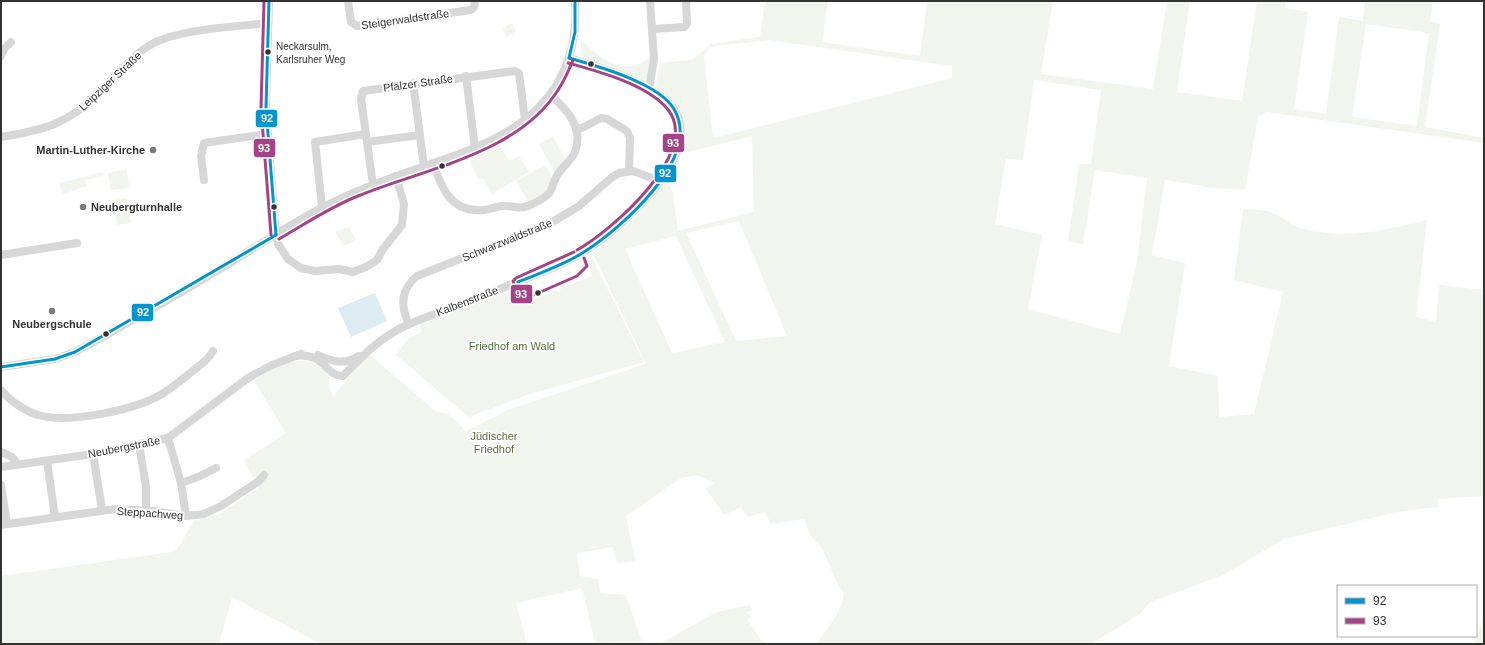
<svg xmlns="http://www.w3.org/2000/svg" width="1485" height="645" font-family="Arial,sans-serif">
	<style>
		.green { fill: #f1f5ed; fill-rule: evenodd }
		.water { fill: #ddebf3 }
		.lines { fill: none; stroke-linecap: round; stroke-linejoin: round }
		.minor { stroke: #d7d7d7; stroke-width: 8 }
		.bus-1-casing { stroke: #fff; stroke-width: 6 }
		.bus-2-casing { stroke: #fff; stroke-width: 6 }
		.bus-1 { stroke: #0095d0; stroke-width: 3 }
		.bus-2 { stroke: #a54388; stroke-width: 3 }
		.bus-dot { fill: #333; stroke: #fff; stroke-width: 1.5 }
		.poi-dot { fill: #7a7a7a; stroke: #fff; stroke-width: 1.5 }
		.labels { text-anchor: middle; stroke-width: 4; stroke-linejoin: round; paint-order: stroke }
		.bus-label { font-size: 10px; fill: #333; stroke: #fff; text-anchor: start }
		.street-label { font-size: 11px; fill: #333; stroke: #fff }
		.poi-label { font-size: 11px; font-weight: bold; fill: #333; stroke: #fff; text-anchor: end }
		.park-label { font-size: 11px; fill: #56703f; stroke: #fff }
		.line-badge { stroke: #fff; stroke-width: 1.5 }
		.badge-label { font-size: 11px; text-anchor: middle; font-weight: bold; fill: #fff }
	</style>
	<rect width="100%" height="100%" fill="#fff"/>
	<g class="green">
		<path d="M765 1H828L822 42 920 56 927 1H1053L1041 74 1153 89 1167 1H1190L1177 92 1242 101 1257 1H1286L1285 8 1308 12 1294 109 1326 114 1339 17 1363 21 1365 1H1433L1430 22 1440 24 1425 127 1484 138V143L1267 112 1258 117 1245 190 1214 188 1165 180 1152 255 1185 263 1169 366 1218 376 1219 417 1254 414 1283 292 1234 280 1243 209C1255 210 1268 209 1279 216 1285 219 1290 225 1297 227 1343 241 1382 231 1427 220L1416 317 1436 322 1439 285 1484 290V496L1438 499 1437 507 1397 512 1284 539 1223 575 1156 600 1149 603 1140 614 1091 644H817C827 628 842 612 844 593L838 585 823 550 810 535 804 519 771 524 765 512 747 517 741 507 724 515 706 489 714 483 697 475 681 478 626 516 635 561 617 563 613 547 577 553 580 576 598 579 600 593 626 595 642 642 595 643 582 588 516 603 527 644H321L232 597 219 644H1V576L172 552 178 548 194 521 222 513 258 488 244 460 286 433 254 381C273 368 302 350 323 370 329 376 331 380 329 389L334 396 357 366 370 355 434 410 449 415 462 427 465 432 510 409 646 364 593 253 636 217 664 183 670 185 673 193 678 231 754 212 752 136 680 154C695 126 678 103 655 89L660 63 691 60 709 47 710 44 760 37ZM1366 24 1429 33 1417 126 1352 117ZM769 40 952 66V78L936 82 714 138 712 130 704 55 711 47ZM1034 80 1101 90 1091 164H1079L1068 241 1083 244 1095 170 1147 178 1137 261 1120 334 1028 309 1042 235 995 224 1006 159 1023 160ZM739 221 787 336 736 341 686 233ZM676 236 725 342 672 353 625 249Z"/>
		<polygon points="511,23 516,31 507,37 502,29"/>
		<path d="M581 40C601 58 625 80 650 56L648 79 641 80 612 67 591 61 581 55Z"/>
		<polygon points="553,137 566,161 555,173 539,144"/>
		<polygon points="498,143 509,161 519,156 529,172 492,194 483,178 479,180 467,156"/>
		<path d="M545 165 552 178C548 192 541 196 528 202L516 181Z"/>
		<polygon points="126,169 130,188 111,190 108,173"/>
		<polygon points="103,172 104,176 85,180 87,186 63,194 59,183"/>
		<polygon points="127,198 131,223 117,225 113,200"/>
		<polygon points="349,227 356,240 344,246 335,232"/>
		<polygon points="592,258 644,362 527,395 469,417 396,355 408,339 421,332 420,325 521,287 535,299 592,276 587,259"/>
		<polygon points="749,605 753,610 747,612 751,617 748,620 761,640 768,644 661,643 717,612"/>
		<polygon points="1484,617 1484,644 1474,644"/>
	</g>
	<polygon class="water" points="375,293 387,321 351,337 338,308"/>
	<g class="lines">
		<g class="minor">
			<polyline points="269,1 266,108 276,235 278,244 288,259 301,268 315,271 339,269 353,272 368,266 377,260 383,249 402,225 404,204 396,176"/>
			<polyline points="348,1 351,22 357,26 471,10 474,7 475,1"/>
			<polyline points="652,29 685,27 687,23 686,1"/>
			<polyline points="1,56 4,49 11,42"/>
			<polyline points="466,76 475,148"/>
			<polyline points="413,83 424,166"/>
			<polyline points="649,89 654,59 650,1"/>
			<polyline points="576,130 584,127 601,118 607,119 627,131 630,138 629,171"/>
			<path d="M1 137C44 130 69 124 101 91 117 75 131 56 152 44 179 29 235 27 268 23"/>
			<polyline points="367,142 420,135"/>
			<path d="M433 163C442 189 451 213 484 210 490 209 496 207 502 206 512 205 519 210 528 206 537 202 549 197 552 188 554 183 555 178 558 174 563 166 571 161 575 152 584 128 567 109 550 95"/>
			<polyline points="204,180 201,156 204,143 267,134"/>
			<polyline points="373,185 361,99 363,91 515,71 519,73 525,120"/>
			<polyline points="322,207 315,142 366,134"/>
			<polyline points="1,255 77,243"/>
			<path d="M409 324C400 306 401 289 417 276L549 224 579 206 611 178 619 173 633 171 660 181"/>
			<path d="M318 355C333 362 344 365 359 356"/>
			<path d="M295 356C325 352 326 377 343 376 363 355 382 336 409 324 440 312 471 300 502 288 530 277 559 267 585 251 619 230 705 155 674 109 657 84 598 66 569 58"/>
			<path d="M1 367 55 359 75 352C129 323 182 292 235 260 266 241 296 220 329 204 360 189 392 177 425 166 464 153 509 138 539 107 567 79 578 40 575 1"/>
			<path d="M1 390C10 401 25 411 38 415 69 424 135 410 162 394 172 388 180 381 189 374 197 367 208 361 213 351"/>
			<polyline points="168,438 181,483 186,516"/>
			<polyline points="139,444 146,487 146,510"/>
			<polyline points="1,452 12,457 18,464"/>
			<polyline points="93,454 102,510"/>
			<polyline points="47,461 55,517"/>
			<polyline points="1,467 93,454 168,438 248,378 272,365 301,354"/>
			<polyline points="181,483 198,477 216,468"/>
			<polyline points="1,485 7,524"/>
			<polyline points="1,525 115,509 153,511 186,516 204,514 221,506 259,481 264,475"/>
		</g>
		<defs>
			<g id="bus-1">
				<polyline points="269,1 266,108 276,235"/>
				<polyline points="569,58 575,32 575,1"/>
				<path d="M518 282C540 273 564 265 584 252 620 229 703 158 674 109 659 83 597 66 569 58"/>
				<polyline points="1,367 55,359 75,352 276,235"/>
			</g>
			<g id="bus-2">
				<polyline points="264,1 261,108 271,235"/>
				<path d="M568 63C597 71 650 85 669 111 700 154 611 231 577 250"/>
				<path d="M279 239C305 224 330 207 358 196 423 169 518 154 558 90 564 81 569 70 573 60"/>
				<path d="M574 252 516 278 513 281C514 288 521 297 529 297L577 276 587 266 584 258"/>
			</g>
		</defs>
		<use href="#bus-1" class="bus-1-casing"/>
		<use href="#bus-2" class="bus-2-casing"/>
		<use href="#bus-1" class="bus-1"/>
		<use href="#bus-2" class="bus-2"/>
	</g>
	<g class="bus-dot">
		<circle cx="268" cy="52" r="3.5"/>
		<circle cx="591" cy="64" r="3.5"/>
		<circle cx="442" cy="166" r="3.5"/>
		<circle cx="274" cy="207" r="3.5"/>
		<circle cx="538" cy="293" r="3.5"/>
		<circle cx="106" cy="334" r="3.5"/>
	</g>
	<g class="poi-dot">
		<circle cx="153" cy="150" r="4"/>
		<circle cx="83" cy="207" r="4"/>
		<circle cx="52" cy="311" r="4"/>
	</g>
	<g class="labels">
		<g class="bus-label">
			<text x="276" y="50">Neckarsulm,<tspan x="276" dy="13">Karlsruher Weg</tspan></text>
		</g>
		<g class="street-label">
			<text transform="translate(405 19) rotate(-8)" y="4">Steigerwaldstraße</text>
			<text transform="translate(110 81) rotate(-43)" y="4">Leipziger Straße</text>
			<text transform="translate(418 83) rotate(-8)" y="4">Pfälzer Straße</text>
			<text transform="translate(507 240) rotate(-22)" y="4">Schwarzwaldstraße</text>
			<text transform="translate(467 301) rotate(-21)" y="4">Kalbenstraße</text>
			<text transform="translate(124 447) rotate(-11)" y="4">Neubergstraße</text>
			<text transform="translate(150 513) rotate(4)" y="4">Steppachweg</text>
		</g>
		<g class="poi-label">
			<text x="145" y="154">Martin-Luther-Kirche</text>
			<text x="91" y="211" text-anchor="start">Neubergturnhalle</text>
			<text x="52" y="328" text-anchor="middle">Neubergschule</text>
		</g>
		<g class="park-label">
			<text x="512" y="350">Friedhof am Wald</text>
			<text x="494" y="440">Jüdischer<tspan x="494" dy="13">Friedhof</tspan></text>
		</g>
	</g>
	<g class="line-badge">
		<rect x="255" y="109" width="23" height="19" rx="4" fill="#0095d0"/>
		<rect x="662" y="133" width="23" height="20" rx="4" fill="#a54388"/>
		<rect x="253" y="138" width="23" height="20" rx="4" fill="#a54388"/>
		<rect x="654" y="164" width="23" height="19" rx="4" fill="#0095d0"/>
		<rect x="510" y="284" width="23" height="20" rx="4" fill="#a54388"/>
		<rect x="131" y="303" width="23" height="19" rx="4" fill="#0095d0"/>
	</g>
	<g class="badge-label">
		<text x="267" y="122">92</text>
		<text x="673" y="147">93</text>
		<text x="264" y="152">93</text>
		<text x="665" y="177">92</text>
		<text x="521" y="298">93</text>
		<text x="143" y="316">92</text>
	</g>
	<rect width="1485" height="645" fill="none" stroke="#333333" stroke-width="4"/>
	<rect x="1337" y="585" width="140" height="52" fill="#ffffff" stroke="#adadad"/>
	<rect x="1345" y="598" width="20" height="6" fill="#0095d0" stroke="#adadad"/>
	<text x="1373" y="605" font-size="12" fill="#333333">92</text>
	<rect x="1345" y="618" width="20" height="6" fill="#a54388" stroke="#adadad"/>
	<text x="1373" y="625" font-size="12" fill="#333333">93</text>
</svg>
